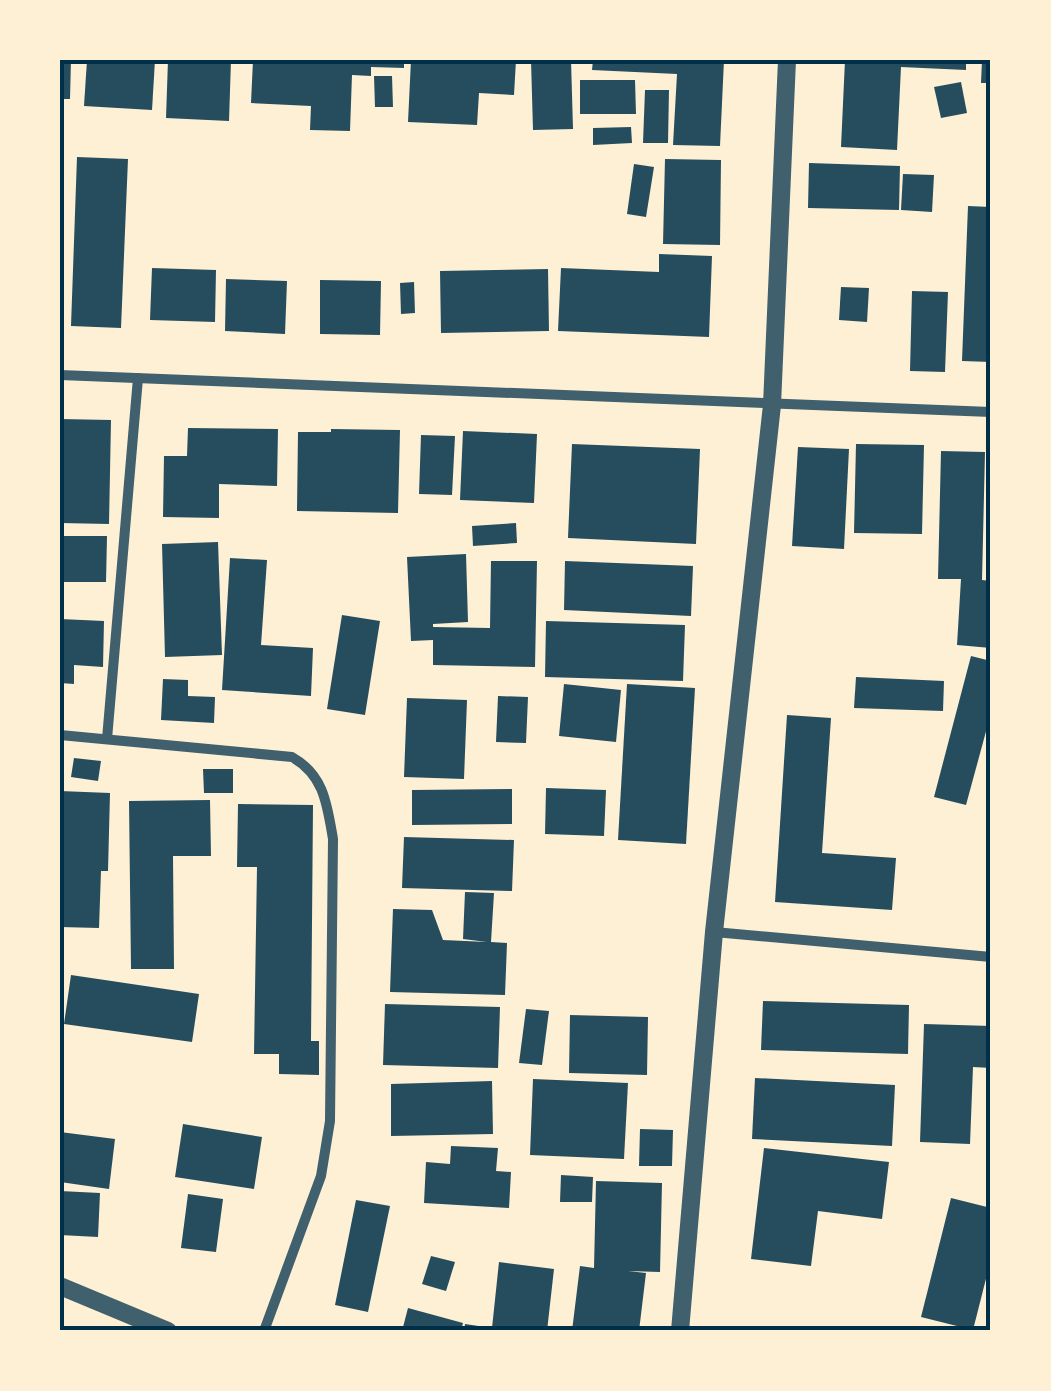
<svg xmlns="http://www.w3.org/2000/svg" width="1051" height="1391" font-family="'PT Serif',serif">
	<style>
		.building { fill: #264d5e }
		.lines { fill: none; stroke-linecap: round; stroke-linejoin: round }
		.minor { stroke: #3f606c; stroke-width: 10 }
		.tertiary { stroke: #3f606c; stroke-width: 18 }
		.neatline { fill: none; stroke: #003049; stroke-width: 4 }
	</style>
	<rect width="100%" height="100%" fill="#fdf0d5"/>
	<g class="building">
		<polygon points="60,60 71,60 70,99 60,99"/>
		<polygon points="87,60 155,60 152,110 84,106"/>
		<polygon points="168,60 231,60 229,121 166,118"/>
		<polygon points="253,60 404,60 404,68 371,67 371,76 352,75 350,131 310,130 311,106 251,103"/>
		<polygon points="411,60 516,60 514,95 479,93 477,125 408,122"/>
		<polygon points="531,60 571,60 573,129 533,130"/>
		<polygon points="593,60 724,60 720,146 673,145 677,74 592,70"/>
		<polygon points="845,60 966,60 966,70 901,67 897,150 841,147"/>
		<polygon points="982,60 991,60 991,83 981,83"/>
		<polygon points="374,76 392,76 393,107 375,107"/>
		<polygon points="580,80 635,80 636,114 580,114"/>
		<polygon points="961,82 967,113 941,118 934,87"/>
		<polygon points="645,90 669,90 668,143 643,143"/>
		<polygon points="631,127 632,143 593,145 593,128"/>
		<polygon points="77,157 128,159 121,328 71,326"/>
		<polygon points="665,159 721,160 720,245 663,244"/>
		<polygon points="809,163 900,166 899,210 808,208"/>
		<polygon points="634,164 654,167 646,217 627,214"/>
		<polygon points="903,174 934,175 932,212 901,210"/>
		<polygon points="968,206 991,207 991,362 962,361"/>
		<polygon points="659,254 712,256 709,337 558,331 561,268 659,272"/>
		<polygon points="152,268 216,270 215,322 150,320"/>
		<polygon points="548,269 549,331 441,333 440,271"/>
		<polygon points="226,279 287,281 285,334 225,331"/>
		<polygon points="320,280 381,281 380,335 320,334"/>
		<polygon points="414,282 415,313 401,314 400,283"/>
		<polygon points="841,287 869,288 867,322 839,320"/>
		<polygon points="912,291 948,292 945,372 910,371"/>
		<polygon points="60,419 111,420 109,524 60,523"/>
		<polygon points="188,428 278,429 277,486 219,484 219,518 163,517 164,456 187,456"/>
		<polygon points="331,429 400,430 398,513 297,511 298,432 331,432"/>
		<polygon points="463,431 537,434 534,503 460,500"/>
		<polygon points="421,435 455,436 452,495 419,494"/>
		<polygon points="572,444 700,449 696,544 568,538"/>
		<polygon points="856,444 924,445 922,534 854,533"/>
		<polygon points="798,447 849,449 844,549 792,546"/>
		<polygon points="941,451 985,452 982,580 991,581 991,648 957,645 961,579 938,579"/>
		<polygon points="516,523 517,543 473,546 472,526"/>
		<polygon points="60,536 107,536 106,582 60,582"/>
		<polygon points="218,542 222,655 165,657 162,544"/>
		<polygon points="466,554 468,622 433,624 433,627 490,628 491,561 537,561 535,667 433,665 433,640 411,641 407,557"/>
		<polygon points="230,558 267,560 261,645 313,648 311,696 222,690"/>
		<polygon points="565,561 693,566 691,616 564,610"/>
		<polygon points="342,615 380,621 365,715 327,709"/>
		<polygon points="60,619 104,621 103,667 74,665 74,684 60,683"/>
		<polygon points="546,621 685,625 683,681 545,677"/>
		<polygon points="971,656 991,661 991,713 966,805 934,797"/>
		<polygon points="856,677 944,681 943,711 854,708"/>
		<polygon points="163,679 188,680 188,696 215,697 214,723 161,720"/>
		<polygon points="564,684 621,690 616,742 559,736"/>
		<polygon points="627,684 695,688 686,844 618,840"/>
		<polygon points="498,696 528,697 526,743 496,742"/>
		<polygon points="407,698 467,700 464,779 404,777"/>
		<polygon points="787,715 831,718 822,853 896,858 892,910 775,902"/>
		<polygon points="74,758 101,761 98,781 71,777"/>
		<polygon points="203,769 233,769 233,793 204,793"/>
		<polygon points="546,788 606,790 604,836 545,834"/>
		<polygon points="512,789 512,824 412,825 412,790"/>
		<polygon points="60,791 110,793 108,871 101,871 99,928 60,927"/>
		<polygon points="210,800 211,856 173,856 174,969 131,969 129,801"/>
		<polygon points="238,804 313,805 311,1041 319,1041 319,1075 279,1074 279,1054 254,1054 257,867 237,867"/>
		<polygon points="404,837 514,840 512,891 402,888"/>
		<polygon points="465,892 494,893 491,942 507,943 505,995 390,992 393,909 432,910 443,940 487,942 463,939"/>
		<polygon points="71,975 199,994 192,1042 64,1024"/>
		<polygon points="763,1001 909,1005 908,1054 761,1050"/>
		<polygon points="385,1004 500,1007 498,1068 383,1065"/>
		<polygon points="526,1009 549,1011 542,1065 519,1063"/>
		<polygon points="570,1015 648,1017 647,1075 569,1073"/>
		<polygon points="924,1024 991,1026 991,1068 973,1067 970,1144 920,1142"/>
		<polygon points="755,1078 895,1085 892,1146 752,1139"/>
		<polygon points="533,1079 628,1083 624,1159 530,1155"/>
		<polygon points="492,1081 493,1134 391,1136 391,1084"/>
		<polygon points="183,1124 262,1137 254,1189 175,1177"/>
		<polygon points="640,1129 673,1130 672,1166 639,1166"/>
		<polygon points="60,1132 115,1139 109,1189 60,1182"/>
		<polygon points="451,1146 498,1148 496,1171 511,1172 509,1208 424,1203 426,1162 450,1164"/>
		<polygon points="764,1148 889,1162 882,1219 818,1211 811,1266 751,1259"/>
		<polygon points="561,1175 593,1177 592,1202 560,1202"/>
		<polygon points="596,1181 662,1183 660,1272 628,1271 646,1273 639,1331 572,1331 580,1266 594,1268"/>
		<polygon points="60,1191 100,1193 98,1237 60,1235"/>
		<polygon points="188,1194 223,1199 216,1252 181,1248"/>
		<polygon points="951,1198 991,1208 991,1259 973,1330 921,1317"/>
		<polygon points="356,1200 390,1206 368,1312 335,1305"/>
		<polygon points="431,1256 455,1262 446,1291 422,1284"/>
		<polygon points="499,1262 554,1269 547,1331 464,1331 465,1324 492,1328"/>
		<polygon points="408,1308 463,1323 461,1331 402,1331"/>
	</g>
	<g class="lines">
		<g class="minor">
			<polyline points="60,375 991,412"/>
			<path d="M60 735 292 757C324 775 327 804 333 839L330 1121 321 1176 264 1331"/>
			<polyline points="107,739 138,378"/>
			<polyline points="714,932 991,957"/>
		</g>
		<g class="tertiary">
			<polyline points="60,1286 168,1331"/>
			<polyline points="680,1331 714,932 772,405 787,60"/>
		</g>
	</g>
	<rect width="1051" height="1391" fill="none" stroke="#fdf0d5" stroke-width="125"/>
	<rect x="62" y="62" width="926" height="1266" class="neatline"/>
</svg>
